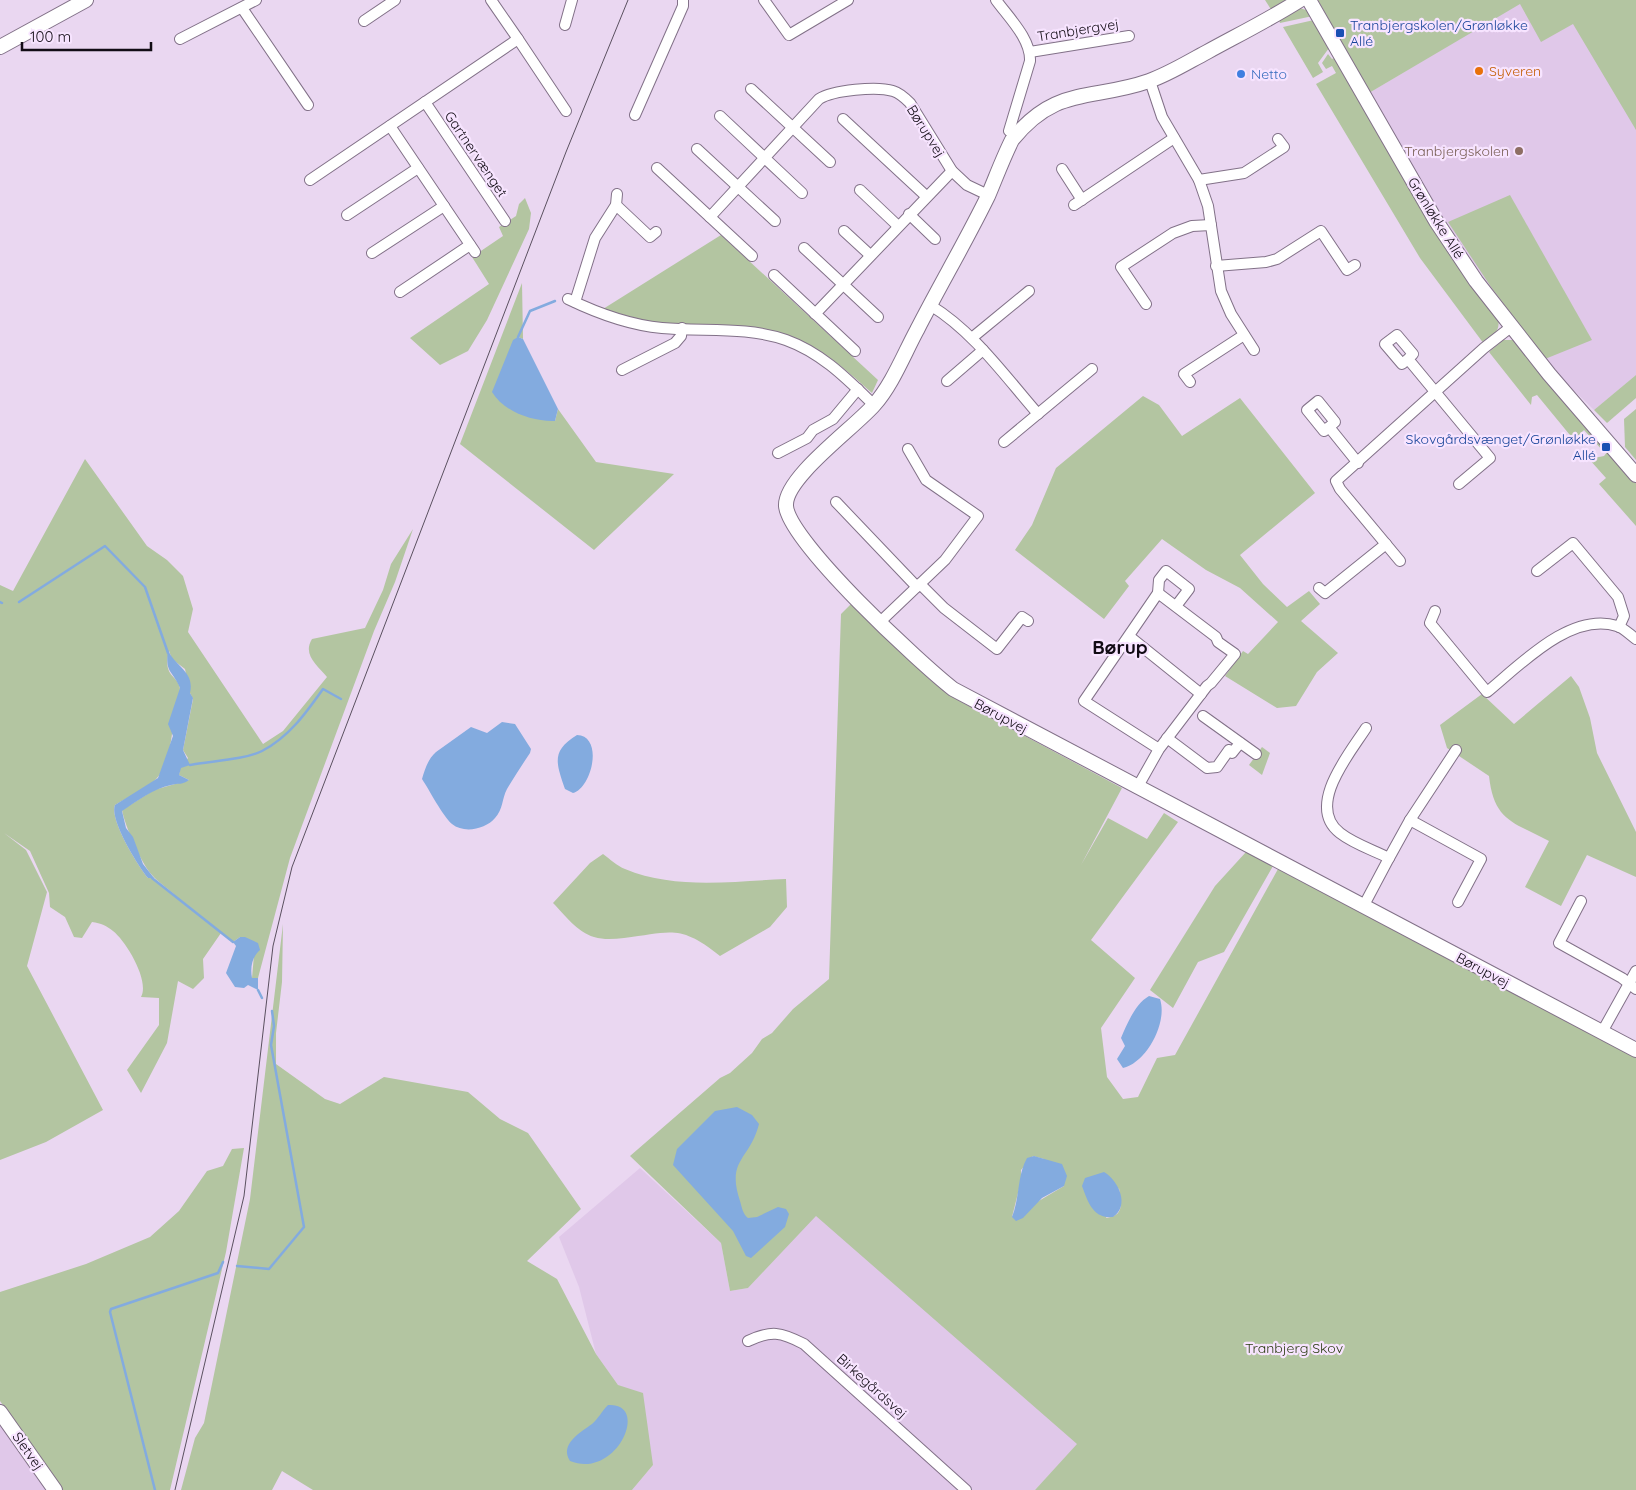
<svg xmlns="http://www.w3.org/2000/svg" width="1636" height="1490" font-family="Quicksand,sans-serif">
	<style>
		.built { fill: #e0c8e9 }
		.green { fill: #b3c5a1; fill-rule: evenodd }
		.water { fill: #83abdf }
		.lines { fill: none; stroke-linecap: round; stroke-linejoin: round }
		.stream { stroke: #83abdf; stroke-width: 2.5 }
		.street-casing { stroke: #827188; stroke-width: 12 }
		.secondary-casing { stroke: #827188; stroke-width: 16 }
		.street { stroke: #fff; stroke-width: 10 }
		.secondary { stroke: #fff; stroke-width: 14 }
		.tram { stroke: #5a505f; stroke-width: 1 }
		.transit-dot { fill: #1a4fb4; stroke: #f7e4ff; stroke-width: 2 }
		.food-dot { fill: #e8710a; stroke: #f7e4ff; stroke-width: 2 }
		.shop-dot { fill: #3f7fe0; stroke: #f7e4ff; stroke-width: 2 }
		.education-dot { fill: #8d6e63; stroke: #f7e4ff; stroke-width: 2 }
		.labels { text-anchor: middle; stroke-width: 4.5; stroke-linejoin: round; paint-order: stroke }
		.transit-label { font-size: 14px; fill: #164399; stroke: #f7e4ff; text-anchor: start }
		.street-label { font-size: 14px; fill: #120c15; stroke: #f7e4ff }
		.food-label { font-size: 14px; fill: #c56008; stroke: #f7e4ff; text-anchor: start }
		.shop-label { font-size: 14px; fill: #366cbe; stroke: #f7e4ff; text-anchor: start }
		.education-label { font-size: 14px; fill: #785e54; stroke: #f7e4ff; text-anchor: end }
		.park-label { font-size: 14px; fill: #2a3c11; stroke: #f7e4ff }
		.district-label { font-size: 19px; font-weight: bold; fill: #120c15; stroke: #f7e4ff }
	</style>
	<rect width="100%" height="100%" fill="#ead7f1"/>
	<g class="built">
		<polygon points="1475,0 1520,4 1573,24 1636,22 1636,375 1594,410 1551,368 1495,295 1437,209 1369,93 1488,22"/>
		<polygon points="640,1168 721,1243 730,1291 748,1288 816,1215 1078,1444 1035,1490 632,1490 653,1465 618,1385 596,1354 579,1287 559,1237"/>
		<polygon points="0,1422 48,1490 0,1490"/>
	</g>
	<g class="green">
		<polygon points="1265,0 1290,0 1272,11"/>
		<polygon points="1318,0 1636,0 1636,130 1573,24 1541,42 1520,4 1369,93"/>
		<polygon points="1300,8 1309,11 1313,16 1280,23 1278,18"/>
		<polygon points="1314,20 1329,48 1318,63 1323,72 1313,78 1283,27"/>
		<path d="M1328 54 1332 59 1334 58 1498 319C1501 331 1492 337 1484 344L1420 258 1316 84 1336 73 1332 66 1326 69 1322 63Z"/>
		<polygon points="1510,195 1592,340 1545,359 1491,287 1448,222"/>
		<polygon points="525,198 531,213 529,229 487,320 468,351 440,365 410,338 489,284 472,257 503,236 499,227 516,216 519,204"/>
		<path d="M721 235 878 380 872 393C848 372 824 349 794 338 749 320 702 330 655 322 637 319 620 314 603 309Z"/>
		<polygon points="522,283 523,339 518,337 555,421 558,409 596,462 674,474 594,550 460,444"/>
		<polygon points="1503,340 1514,340 1606,449 1604,452 1584,430 1574,440 1537,395 1532,397 1531,405 1489,352"/>
		<polygon points="1636,375 1636,398 1607,423 1594,410"/>
		<polygon points="1143,396 1159,405 1182,436 1240,398 1315,493 1240,555 1263,584 1287,607 1309,591 1320,604 1301,621 1338,653 1317,672 1296,706 1277,708 1225,676 1243,651 1248,654 1278,622 1240,588 1206,570 1162,539 1125,581 1129,586 1104,619 1015,550 1032,525 1056,468"/>
		<polygon points="1636,409 1636,460 1625,447 1624,419"/>
		<polygon points="1609,450 1636,482 1636,526 1599,484 1606,478 1589,459 1604,456"/>
		<path d="M85 459 147 546 167 560 183 576 193 609 188 632 263 744 283 731 327 677C318 666 302 655 312 639L365 628 383 590 391 564 413 529 395 582 374 631 290 858 258 978H252L254 955 240 937 233 942 221 933 203 959 204 978 193 989 178 981 167 1043 141 1093 127 1070 159 1025V998L141 997C150 981 126 941 113 931 107 926 101 923 92 922L82 938 74 937 65 917 50 907 49 893 30 851 4 833 26 850 47 892 27 966 103 1110 46 1142 0 1160V585L13 591ZM169 651 172 659 185 669 190 693 193 699 183 750 188 758 180 768 179 775 189 780 154 790 122 810C125 826 141 863 152 875 159 883 169 889 176 896L152 878H148C138 866 109 819 115 805 126 798 149 788 157 778 172 761 172 728 175 708 176 702 180 695 180 689 179 675 162 678 169 651Z"/>
		<path d="M852 603 929 679 954 698 1122 788 1081 865 1108 818 1147 839 1164 813 1178 822 1091 940 1135 978 1101 1028 1107 1077 1123 1099 1138 1097 1157 1058 1175 1055 1278 869 1636 1058V1490H1035L1077 1444 816 1216 748 1288 730 1291 721 1243 630 1156 720 1078 730 1073 752 1053 762 1039 772 1033 793 1009 829 979 841 614ZM1033 1156 1044 1159 1064 1186 1012 1217 1021 1181V1170ZM1119 1188C1121 1203 1125 1216 1106 1218Z"/>
		<path d="M1571 676 1579 687 1590 718 1597 753 1636 832V877L1587 855 1561 906 1525 887 1549 841C1513 822 1494 821 1489 776L1447 748 1440 725 1482 694 1514 724Z"/>
		<polygon points="1262,747 1270,753 1262,775 1249,765"/>
		<polygon points="1246,852 1273,866 1224,952 1198,962 1173,1008 1150,990 1215,886"/>
		<path d="M603 854C610 859 617 866 625 869 675 890 734 881 786 879L787 907 770 927 720 956C680 924 672 932 624 938 614 939 604 940 594 937 577 932 565 915 553 903L590 863Z"/>
		<polygon points="283,924 282,982 276,1033 276,1064 325,1099 340,1104 384,1077 468,1092 500,1119 528,1133 581,1209 527,1261 557,1279 596,1354 618,1385 643,1393 653,1465 632,1490 313,1490 282,1471 272,1490 181,1490 195,1438 204,1423 250,1199"/>
		<polygon points="244,1148 226,1252 170,1490 63,1490 0,1401 0,1292 86,1264 150,1237 179,1211 207,1171 223,1166 232,1149"/>
	</g>
	<g class="water">
		<path d="M518 337 523 339 558 409 555 421C533 422 504 412 492 392L513 340Z"/>
		<path d="M168 650C175 667 195 671 190 693L193 698 183 750 190 765 181 768 179 775 189 780C183 785 178 783 171 785 153 789 137 801 122 811L126 828 133 837 143 864 154 878H148C138 866 109 819 115 805L158 778 173 736 168 724 180 688C172 669 165 674 168 650Z"/>
		<path d="M502 722 515 724 531 749 530 753C522 765 514 777 507 789 502 798 503 810 495 818 486 829 464 834 452 824 442 815 430 791 422 779 425 769 428 759 436 752L471 727 487 733Z"/>
		<path d="M577 735C604 736 592 788 573 793L565 789C556 763 551 751 577 735Z"/>
		<path d="M240 937H245L258 943 260 950C252 957 250 967 252 978H258V990L248 985 244 988 235 987 226 973 236 946 233 942Z"/>
		<path d="M1149 996 1160 999C1168 1023 1146 1063 1123 1068L1117 1059 1125 1046 1121 1038C1127 1024 1135 1004 1149 996Z"/>
		<path d="M737 1107 752 1115 759 1124C750 1160 726 1159 740 1201 742 1208 743 1214 748 1218L757 1217 778 1207 786 1209 789 1214 785 1227 751 1258 746 1256 733 1231 673 1165 677 1149 715 1111Z"/>
		<path d="M1034 1156 1062 1164 1067 1176 1064 1186 1042 1198 1023 1218 1016 1221 1012 1217C1020 1197 1017 1176 1027 1158Z"/>
		<path d="M1104 1172C1119 1181 1130 1206 1113 1217 1093 1219 1088 1202 1082 1186L1085 1178Z"/>
		<path d="M608 1405C651 1402 617 1480 570 1461 559 1444 581 1432 592 1424 598 1419 602 1411 608 1405Z"/>
	</g>
	<g class="lines">
		<g class="stream">
			<polyline points="518,337 530,311 555,301"/>
			<polyline points="0,602 2,603"/>
			<polyline points="19,602 105,546 145,587 168,653"/>
			<path d="M190 765C210 761 244 760 262 751 289 737 306 713 323 689L341 699"/>
			<polyline points="152,878 233,942"/>
			<polyline points="258,990 262,998"/>
			<polyline points="237,1266 269,1269 304,1227 271,1045 274,1026 272,1011"/>
			<polyline points="155,1490 110,1312 111,1309 218,1273 223,1262"/>
		</g>
		<defs>
			<g id="street">
				<polyline points="764,0 789,35 848,0"/>
				<path d="M996 0C1009 18 1031 39 1030 61L1009 131"/>
				<polyline points="242,8 308,105"/>
				<polyline points="364,21 395,0"/>
				<polyline points="565,25 572,0"/>
				<polyline points="180,39 256,0"/>
				<polyline points="518,39 566,111"/>
				<polyline points="1030,52 1129,36"/>
				<polyline points="1150,81 1162,117 1199,180 1208,206 1221,291 1231,314 1254,350"/>
				<polyline points="751,89 830,162"/>
				<polyline points="425,102 505,221"/>
				<polyline points="635,115 683,6 683,0"/>
				<polyline points="720,116 802,193"/>
				<polyline points="843,119 926,196"/>
				<polyline points="390,126 475,252"/>
				<polyline points="697,149 775,221"/>
				<polyline points="657,168 752,256"/>
				<polyline points="1062,169 1082,200"/>
				<polyline points="310,180 518,39 491,0"/>
				<polyline points="1199,180 1244,173 1284,147 1278,139"/>
				<polyline points="860,190 898,226"/>
				<polyline points="616,205 650,237 656,232"/>
				<polyline points="1074,205 1174,138"/>
				<polyline points="909,214 935,239"/>
				<polyline points="347,215 418,168"/>
				<path d="M710 217 819 99C833 90 877 86 893 91 900 93 905 98 910 103L952 171 967 185 988 195"/>
				<polyline points="844,231 870,255"/>
				<polyline points="804,248 878,317"/>
				<polyline points="372,253 444,206"/>
				<polyline points="1216,266 1266,262 1277,259 1321,231 1347,270 1355,265"/>
				<polyline points="774,275 855,351"/>
				<polyline points="400,292 470,245"/>
				<path d="M568 299C597 313 629 325 662 328 703 332 746 326 786 340 822 353 847 379 874 405"/>
				<polyline points="575,302 595,238 616,205 617,194"/>
				<polyline points="1146,304 1121,267 1173,233 1192,226 1211,225"/>
				<path d="M930 305C974 332 1004 375 1038 414"/>
				<polyline points="815,314 952,171"/>
				<polyline points="973,337 1029,291"/>
				<polyline points="1408,359 1413,354 1397,335 1385,344 1402,364 1408,359 1490,458 1459,484"/>
				<polyline points="622,370 675,343 681,336 682,328"/>
				<polyline points="947,381 983,350"/>
				<polyline points="1190,382 1184,374 1244,335"/>
				<polyline points="1329,427 1335,422 1318,401 1307,410 1324,431 1329,427 1358,463"/>
				<polyline points="1004,442 1092,369"/>
				<polyline points="778,453 807,438 813,430 833,419 858,389"/>
				<polyline points="836,502 917,587"/>
				<polyline points="1400,561 1340,489 1336,481 1484,348 1511,327"/>
				<polyline points="1537,571 1573,543 1618,597 1624,616 1619,627"/>
				<polyline points="920,584 944,608 997,649 1022,617 1028,621"/>
				<polyline points="1319,588 1325,593 1386,544"/>
				<polyline points="1158,593 1159,580 1166,571 1189,589 1176,606"/>
				<path d="M1435 611 1430 623 1487 692C1520 665 1571 611 1617 626 1624 628 1630 635 1636 639"/>
				<polyline points="880,622 945,560 978,516 926,480 908,449"/>
				<polyline points="1130,637 1201,694"/>
				<polyline points="1203,716 1256,754"/>
				<polyline points="1167,738 1207,768 1217,767 1229,750 1232,753 1240,743"/>
				<polyline points="1137,788 1159,749 1207,686 1211,683 1235,654 1218,642 1216,637 1158,593 1084,701 1159,749"/>
				<polyline points="1410,820 1481,859 1458,902"/>
				<polyline points="1389,858 1410,820 1456,750"/>
				<polyline points="1581,901 1559,943 1622,978 1636,989"/>
				<path d="M1363 907 1389 858C1373 850 1354 844 1340 833 1305 806 1350 753 1366 728"/>
				<polyline points="1602,1032 1636,971"/>
				<path d="M748 1341C771 1330 781 1332 804 1344L966 1490"/>
			</g>
			<g id="secondary">
				<path d="M1300 0C1270 19 1238 35 1207 52 1188 62 1169 74 1149 81 1092 101 1056 85 1012 140 1003 158 996 177 988 196 966 241 940 285 917 330 904 354 892 385 874 405 854 428 784 478 786 506 789 542 921 664 953 689L1636 1050"/>
				<polyline points="1309,0 1436,221 1476,281 1549,374 1636,475"/>
				<polyline points="0,47 86,0"/>
				<polyline points="0,1412 55,1490"/>
			</g>
		</defs>
		<use href="#street" class="street-casing"/>
		<use href="#secondary" class="secondary-casing"/>
		<use href="#street" class="street"/>
		<use href="#secondary" class="secondary"/>
		<polyline class="tram" points="175,1490 244,1196 273,946 292,867 566,152 628,0"/>
	</g>
	<g class="transit-dot">
		<rect x="1335" y="28" width="10" height="10" rx="2.5"/>
		<rect x="1601" y="442" width="10" height="10" rx="2.5"/>
	</g>
	<circle class="food-dot" cx="1479" cy="71" r="5"/>
	<circle class="shop-dot" cx="1241" cy="74" r="5"/>
	<circle class="education-dot" cx="1519" cy="151" r="5"/>
	<g class="labels">
		<g class="transit-label">
			<text x="1350" y="30">Tranbjergskolen/Grønløkke<tspan x="1350" dy="16">Allé</tspan></text>
			<text x="1596" y="444" text-anchor="end">Skovgårdsvænget/Grønløkke<tspan x="1596" dy="16">Allé</tspan></text>
		</g>
		<g class="street-label">
			<text transform="translate(1078 30) rotate(-9)" y="5">Tranbjergvej</text>
			<text transform="translate(926 131) rotate(58)" y="5">Børupvej</text>
			<text transform="translate(476 154) rotate(56)" y="5">Gartnervænget</text>
			<text transform="translate(1436 218) rotate(58)" y="5">Grønløkke Allé</text>
			<text transform="translate(1001 716) rotate(28)" y="5">Børupvej</text>
			<text transform="translate(1483 970) rotate(28)" y="5">Børupvej</text>
			<text transform="translate(872 1386) rotate(42)" y="5">Birkegårdsvej</text>
			<text transform="translate(28 1451) rotate(55)" y="5">Sletvej</text>
		</g>
		<g class="food-label">
			<text x="1489" y="76">Syveren</text>
		</g>
		<g class="shop-label">
			<text x="1251" y="79">Netto</text>
		</g>
		<g class="education-label">
			<text x="1509" y="156">Tranbjergskolen</text>
		</g>
		<g class="park-label">
			<text x="1294" y="1353">Tranbjerg Skov</text>
		</g>
		<g class="district-label">
			<text x="1120" y="654">Børup</text>
		</g>
	</g>
	<path d="M22 42v8h129v-8" fill="none" stroke="#120c15" stroke-width="2.5"/>
	<text x="30" y="42" font-size="15" fill="#120c15" stroke="#f7e4ff" stroke-width="4" paint-order="stroke">100 m</text>
</svg>
